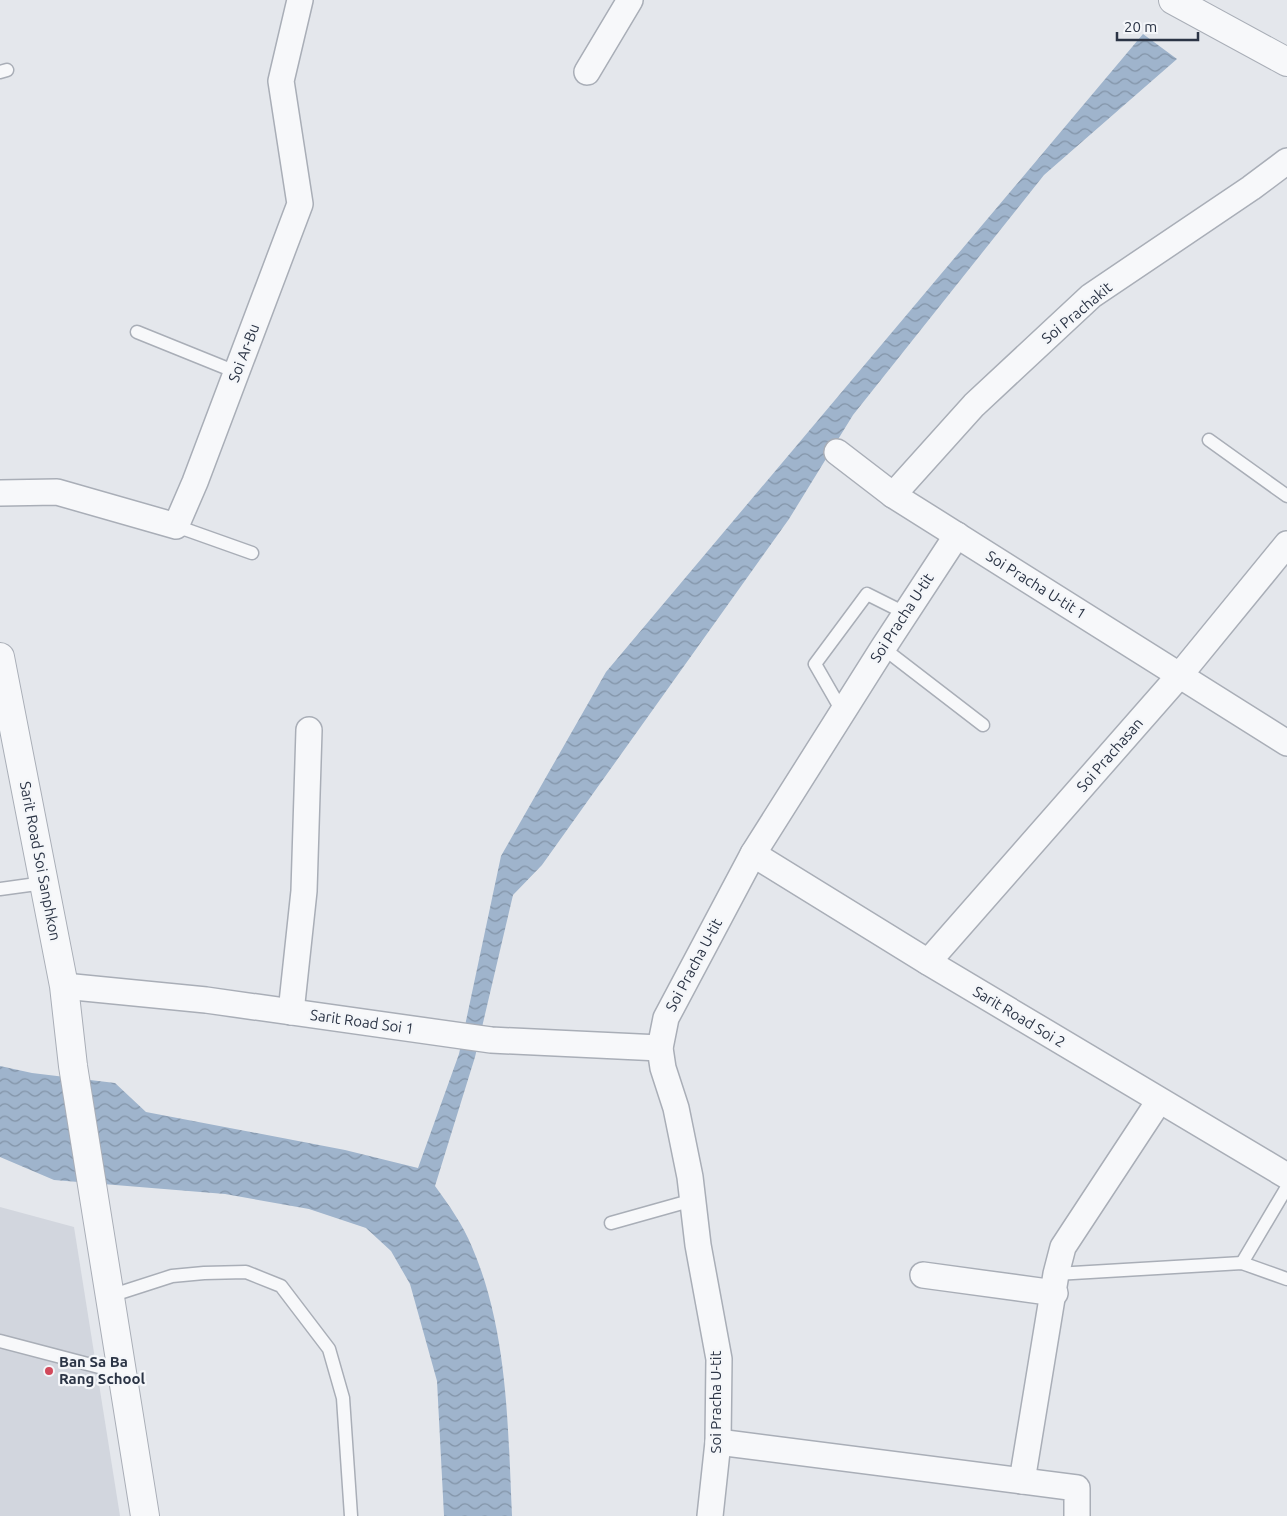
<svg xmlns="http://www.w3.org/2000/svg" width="1287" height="1516" font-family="Ubuntu,sans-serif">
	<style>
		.built { fill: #d2d6de }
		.water { fill: url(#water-waves) }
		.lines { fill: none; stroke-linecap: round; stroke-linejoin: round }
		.service-casing { stroke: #a9aeb7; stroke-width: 15 }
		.minor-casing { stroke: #a9aeb7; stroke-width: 28 }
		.tertiary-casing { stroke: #a9aeb7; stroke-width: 30 }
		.service { stroke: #f7f8fa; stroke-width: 12 }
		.minor { stroke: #f7f8fa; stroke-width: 25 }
		.tertiary { stroke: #f7f8fa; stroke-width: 28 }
		.poi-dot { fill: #d1495b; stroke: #f4f6f9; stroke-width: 2 }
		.labels { text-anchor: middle; stroke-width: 4.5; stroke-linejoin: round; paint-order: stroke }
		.street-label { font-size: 15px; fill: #2b3445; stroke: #f4f6f9 }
		.poi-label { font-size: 15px; font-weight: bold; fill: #2b3445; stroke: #f4f6f9; text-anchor: start }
	</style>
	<defs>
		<pattern id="water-waves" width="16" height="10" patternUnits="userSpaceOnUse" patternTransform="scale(1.25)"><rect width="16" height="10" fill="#9fb4cc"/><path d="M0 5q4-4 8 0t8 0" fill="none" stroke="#8293a7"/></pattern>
	</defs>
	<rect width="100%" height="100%" fill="#e4e7ec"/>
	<polygon class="built" points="0,1207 74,1227 120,1516 0,1516"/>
	<path class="water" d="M1143 34 1177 59 1044 175 853 415 789 519 542 865 513 895 475 1057 435 1186C449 1205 463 1225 472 1247 508 1330 508 1428 512 1516H444L437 1381 410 1284 391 1251 366 1228 309 1209 225 1194 54 1180 0 1157V1066L32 1073 115 1083 146 1112 345 1150 418 1168 459 1054 501 856 606 672Z"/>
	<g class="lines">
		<defs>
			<g id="service">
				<polyline points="0,72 7,70"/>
				<polyline points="137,332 236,372"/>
				<polyline points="1209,440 1287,496"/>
				<polyline points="176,526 252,553"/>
				<polyline points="883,648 983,725"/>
				<polyline points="842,711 815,664 867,594 905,613"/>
				<polyline points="0,889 44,883"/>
				<polyline points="611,1223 693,1200"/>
				<polyline points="1242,1263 1287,1187"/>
				<polyline points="1056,1274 1242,1263 1287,1279"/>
				<polyline points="110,1296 172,1276 204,1273 246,1272 281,1286 329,1349 343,1398 351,1516"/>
				<polyline points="0,1341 122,1373"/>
			</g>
			<g id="minor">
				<polyline points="587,72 630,0"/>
				<polyline points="837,452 893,495 1287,743"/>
				<polyline points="0,493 57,492 176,526 195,482 300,204 281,81 300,0"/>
				<polyline points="893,495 974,405 1091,296 1251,188 1287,161"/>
				<polyline points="753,854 928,962 1287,1176"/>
				<polyline points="928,962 1179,676 1287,544"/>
				<polyline points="64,986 206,1000 491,1040 660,1048"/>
				<polyline points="291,1012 304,891 309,730"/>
				<polyline points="923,1275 1055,1293"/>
				<polyline points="718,1442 1077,1488 1077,1516"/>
				<polyline points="1022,1481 1056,1274 1063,1247 1159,1101"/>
				<polyline points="710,1516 718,1442 719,1359 698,1245 690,1177 676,1108 663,1068 660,1048 666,1018 753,854 883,648 957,535"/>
			</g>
			<g id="tertiary">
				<polyline points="1173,0 1287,62"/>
				<polyline points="0,657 64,986 73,1066 145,1516"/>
			</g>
		</defs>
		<use href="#service" class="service-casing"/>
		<use href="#minor" class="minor-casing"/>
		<use href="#tertiary" class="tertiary-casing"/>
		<use href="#service" class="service"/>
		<use href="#minor" class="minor"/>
		<use href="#tertiary" class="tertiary"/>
	</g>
	<circle class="poi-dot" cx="49" cy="1371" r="5"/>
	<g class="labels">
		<g class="street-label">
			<text transform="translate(1077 313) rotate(-40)" y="5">Soi Prachakit</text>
			<text transform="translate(244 353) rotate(-69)" y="5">Soi Ar-Bu</text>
			<text transform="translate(1036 585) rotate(32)" y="5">Soi Pracha U-tit 1</text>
			<text transform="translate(902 618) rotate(-57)" y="5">Soi Pracha U-tit</text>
			<text transform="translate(1110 755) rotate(-49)" y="5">Soi Prachasan</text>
			<text transform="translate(40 861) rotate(79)" y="5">Sarit Road Soi Sanphkon</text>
			<text transform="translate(694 965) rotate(-62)" y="5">Soi Pracha U-tit</text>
			<text transform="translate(1019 1017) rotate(31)" y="5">Sarit Road Soi 2</text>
			<text transform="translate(362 1022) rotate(8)" y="5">Sarit Road Soi 1</text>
			<text transform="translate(716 1402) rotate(-90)" y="5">Soi Pracha U-tit</text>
		</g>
		<g class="poi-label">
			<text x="59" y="1367">Ban Sa Ba<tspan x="59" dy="17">Rang School</tspan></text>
		</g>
	</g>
	<path d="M1117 32v8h81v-8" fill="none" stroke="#2b3445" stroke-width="2.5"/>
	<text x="1124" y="32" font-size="15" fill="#2b3445" stroke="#f4f6f9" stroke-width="4" paint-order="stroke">20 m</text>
</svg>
